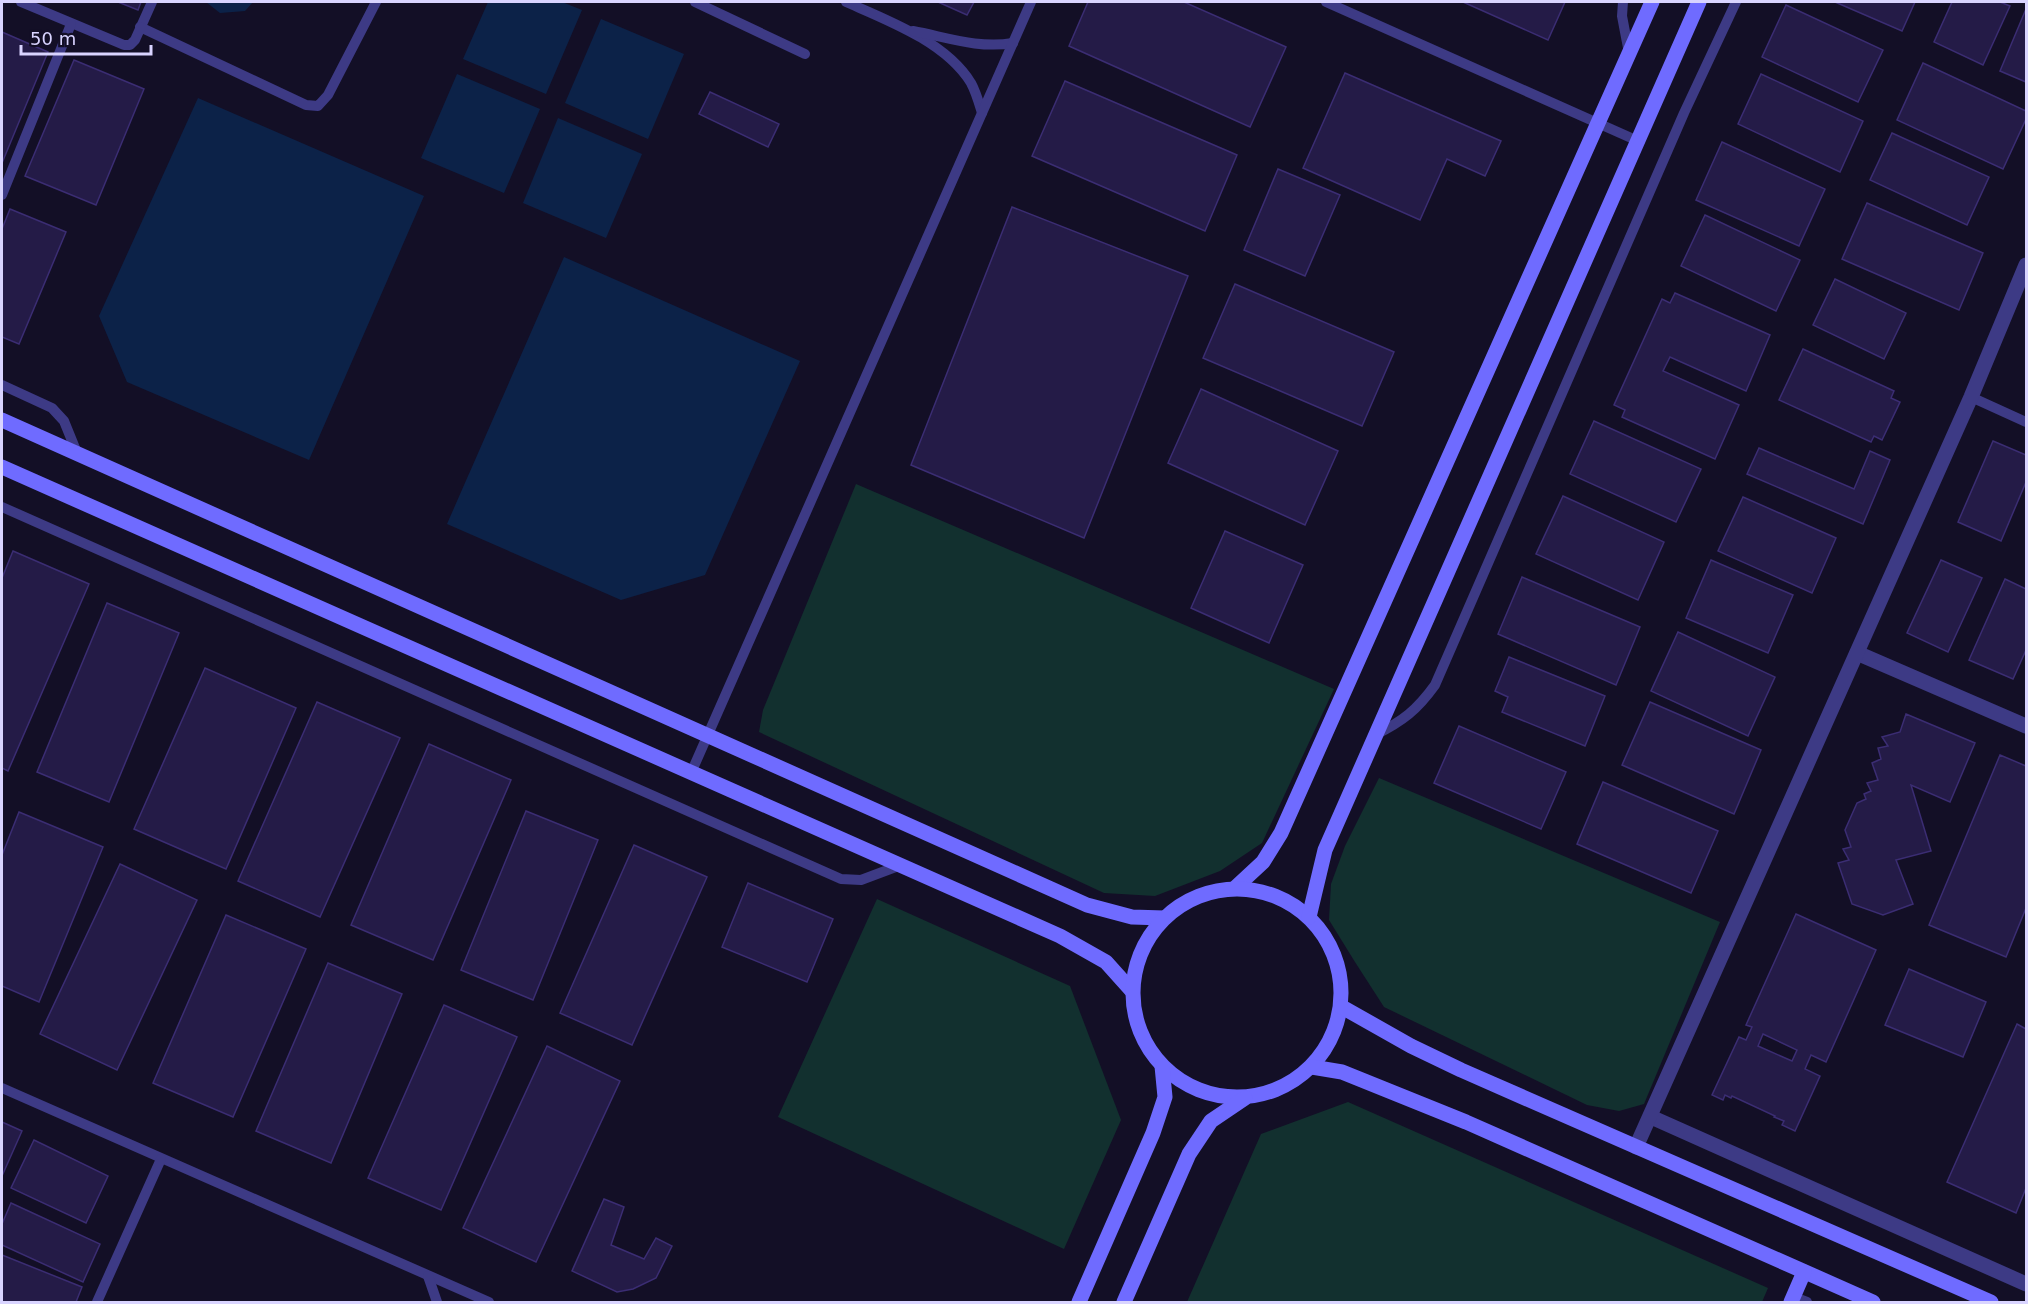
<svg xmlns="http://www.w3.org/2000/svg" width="2028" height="1304" font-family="'DejaVu Sans',sans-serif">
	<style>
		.green { fill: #12302f }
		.water { fill: #0c2248 }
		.building { fill: #241b47; stroke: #3b2d73; stroke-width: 1.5; fill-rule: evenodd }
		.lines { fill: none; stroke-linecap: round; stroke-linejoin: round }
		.lane { stroke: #3d3a85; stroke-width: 10 }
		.street { stroke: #3d3a85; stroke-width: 15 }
		.secondary { stroke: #6f6bff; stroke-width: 15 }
	</style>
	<rect width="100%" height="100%" fill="#130f26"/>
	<g class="green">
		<polygon points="856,484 1334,689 1262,843 1220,871 1155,896 1104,893 759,732 763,710"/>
		<polygon points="1379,778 1720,922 1644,1104 1619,1111 1587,1105 1384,1007 1355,962 1329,920 1331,884 1345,846"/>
		<polygon points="877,899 1070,986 1121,1120 1064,1249 778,1117"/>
		<polygon points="1348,1102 1768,1288 1762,1302 1187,1302 1261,1134"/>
	</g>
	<g class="water">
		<polygon points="206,2 253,2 245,11 220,13"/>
		<polygon points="488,2 562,2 582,10 546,94 463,59"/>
		<polygon points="601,19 684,54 648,139 565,103"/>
		<polygon points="457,74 540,109 504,193 421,158"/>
		<polygon points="198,98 424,196 309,460 127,382 99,316"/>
		<polygon points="558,118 642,154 606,238 523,203"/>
		<polygon points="564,257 800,361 705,575 621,600 447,524"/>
	</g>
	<g class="building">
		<polygon points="118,2 141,2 138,10"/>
		<polygon points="938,2 974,2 967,15"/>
		<polygon points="1088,2 1184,2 1286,47 1250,127 1069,46"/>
		<polygon points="1463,2 1565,2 1548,40"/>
		<polygon points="1835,2 1915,2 1902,31"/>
		<polygon points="1952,2 2000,2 2010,6 1983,65 1934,42"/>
		<polygon points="1786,5 1883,50 1858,102 1762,57"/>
		<polygon points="2026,9 2026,82 2000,71"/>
		<polygon points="2,32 48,52 2,163"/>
		<polygon points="74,60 144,89 96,205 25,176"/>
		<polygon points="1923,63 2026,111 2026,119 2003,169 1897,120"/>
		<polygon points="1345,73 1501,141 1485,176 1447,159 1420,220 1303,168"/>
		<polygon points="1761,74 1863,121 1840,172 1738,124"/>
		<polygon points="1065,81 1237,155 1205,231 1032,156"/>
		<polygon points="710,92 779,124 768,147 699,114"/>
		<polygon points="1892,133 1989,177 1967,225 1870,180"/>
		<polygon points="1722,142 1825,189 1799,246 1696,200"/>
		<polygon points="1278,169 1340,195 1305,276 1244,250"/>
		<polygon points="1867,203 1983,253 1959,310 1842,259"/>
		<polygon points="1012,207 1188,276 1084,538 911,465"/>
		<polygon points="10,209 66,232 19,344 2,337 2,229"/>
		<polygon points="1705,215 1800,260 1776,311 1681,266"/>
		<polygon points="1835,279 1906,313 1884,359 1813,325"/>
		<polygon points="1235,284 1394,352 1362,426 1203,358"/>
		<polygon points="1675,293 1770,335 1746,391 1670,357 1663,371 1739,405 1715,459 1622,417 1625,410 1614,405 1662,299 1670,303"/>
		<polygon points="1803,349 1894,391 1891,398 1900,402 1882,440 1874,436 1871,442 1779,400"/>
		<polygon points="1201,389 1338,451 1305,525 1168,463"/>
		<polygon points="1594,421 1701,469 1676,522 1570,474"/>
		<polygon points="1993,441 2026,455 2026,482 2001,541 1958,522"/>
		<polygon points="1759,448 1854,489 1870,451 1890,460 1863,524 1747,474"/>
		<polygon points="1563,496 1664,542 1638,600 1536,554"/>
		<polygon points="1743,497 1836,538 1812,593 1718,551"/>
		<polygon points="1225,531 1303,565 1269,643 1191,608"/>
		<polygon points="13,551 89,584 8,771 2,768 2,578"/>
		<polygon points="1711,560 1793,595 1768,653 1686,618"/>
		<polygon points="1941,560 1982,578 1948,652 1907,633"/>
		<polygon points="1522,577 1640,627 1616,685 1498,634"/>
		<polygon points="2005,579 2026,589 2026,650 2013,679 1969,660"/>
		<polygon points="107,603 179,633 109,802 37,772"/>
		<polygon points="1678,632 1775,677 1748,736 1651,691"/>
		<polygon points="1509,657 1605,696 1585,746 1502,712 1508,697 1495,691"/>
		<polygon points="205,668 296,708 226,869 134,829"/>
		<polygon points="317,702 400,738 320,917 238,881"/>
		<polygon points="1650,702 1761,750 1734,814 1622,765"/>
		<polygon points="1906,714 1975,743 1950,802 1911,785 1931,851 1896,860 1913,904 1883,915 1852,904 1838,863 1849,860 1843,849 1851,847 1845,830 1857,803 1866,799 1864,794 1871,791 1867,783 1878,780 1872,763 1881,759 1878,748 1888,746 1882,737 1900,732"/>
		<polygon points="1459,726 1566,772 1541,829 1434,783"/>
		<polygon points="429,744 511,780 433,960 351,925"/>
		<polygon points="2000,755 2026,766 2026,908 2006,957 1929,925"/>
		<polygon points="1603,782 1718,831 1691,893 1577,844"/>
		<polygon points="526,811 598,840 533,1000 461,970"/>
		<polygon points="19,812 103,847 39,1002 2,986 2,855"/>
		<polygon points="634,845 707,877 632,1045 560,1013"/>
		<polygon points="120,864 197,900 117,1070 40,1034"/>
		<polygon points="748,883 833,919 807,982 722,947"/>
		<path d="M1796 914 1876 950 1826 1062 1811 1055 1805 1069 1820 1076 1795 1131 1782 1125 1784 1121 1774 1117 1775 1116 1732 1096 1731 1098 1725 1095 1723 1100 1712 1095 1739 1037 1746 1040 1752 1027 1746 1025ZM1763 1034 1797 1050 1792 1061 1758 1046Z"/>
		<polygon points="226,915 306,949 233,1117 153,1083"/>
		<polygon points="328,963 402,994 331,1163 256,1131"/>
		<polygon points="1909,969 1986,1002 1963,1057 1885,1025"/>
		<polygon points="444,1005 517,1037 441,1210 368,1178"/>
		<polygon points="2017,1024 2026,1029 2026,1188 2016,1213 1947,1182"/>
		<polygon points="547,1046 620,1081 536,1262 463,1228"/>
		<polygon points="2,1122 22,1131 2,1176"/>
		<polygon points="34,1140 108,1176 86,1223 11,1188"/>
		<polygon points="604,1199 624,1207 611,1245 644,1259 656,1238 672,1246 656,1278 633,1289 617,1292 572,1271"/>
		<polygon points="11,1203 100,1244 83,1282 2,1245 2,1224"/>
		<polygon points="2,1255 82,1287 76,1302 2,1302"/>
	</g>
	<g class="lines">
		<g class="lane">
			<polyline points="21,2 124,45 130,45 135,40 152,2"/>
			<polyline points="695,2 805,54"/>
			<path d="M846 2C887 20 946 42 971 83 976 92 979 103 982 113"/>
			<polyline points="1326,2 1638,141"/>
			<polyline points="1623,2 1622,16 1629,53"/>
			<polyline points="140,27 306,105 318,106 328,95 376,2"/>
			<path d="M913 31C946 37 978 49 1013 43"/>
			<polyline points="2,195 71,24"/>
			<polyline points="2,385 52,408 64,421 77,453"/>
			<polyline points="1971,397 2026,422"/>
			<polyline points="2,507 841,879 861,880 901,865"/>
			<path d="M1375 735C1403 721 1417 710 1435 685L1684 113 1736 2"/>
			<polyline points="691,773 1031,2"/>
			<polyline points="2,1088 489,1302"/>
			<polyline points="428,1276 437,1302"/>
			<polyline points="1794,1297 1807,1302"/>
			<polyline points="97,1302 161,1159"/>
		</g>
		<g class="street">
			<polyline points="1857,653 2026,726"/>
			<polyline points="1651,1117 2026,1284"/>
			<polyline points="1636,1147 1971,397 2026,265"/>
		</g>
		<g class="secondary">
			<polyline points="2,420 1087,905 1132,917 1164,918"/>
			<polyline points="2,467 1060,936 1106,962 1132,991"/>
			<polyline points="1235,888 1263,862 1281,833 1652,2"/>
			<circle cx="1237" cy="993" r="104"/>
			<polyline points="1309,917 1325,850 1699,2"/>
			<polyline points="1342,1007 1411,1046 1461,1070 1991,1302"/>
			<polyline points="1312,1067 1342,1072 1466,1122 1873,1302"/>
			<polyline points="1079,1302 1153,1133 1165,1097 1162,1066"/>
			<polyline points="1124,1302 1189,1154 1211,1121 1245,1098"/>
			<polyline points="1791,1302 1804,1272"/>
		</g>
	</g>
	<rect width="2028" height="1304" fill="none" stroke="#d9d4ff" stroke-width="6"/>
	<path d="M21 45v9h130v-9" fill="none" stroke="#d9d4ff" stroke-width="3"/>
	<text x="30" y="45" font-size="18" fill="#d9d4ff" stroke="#130f26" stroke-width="4.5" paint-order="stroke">50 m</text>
</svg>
